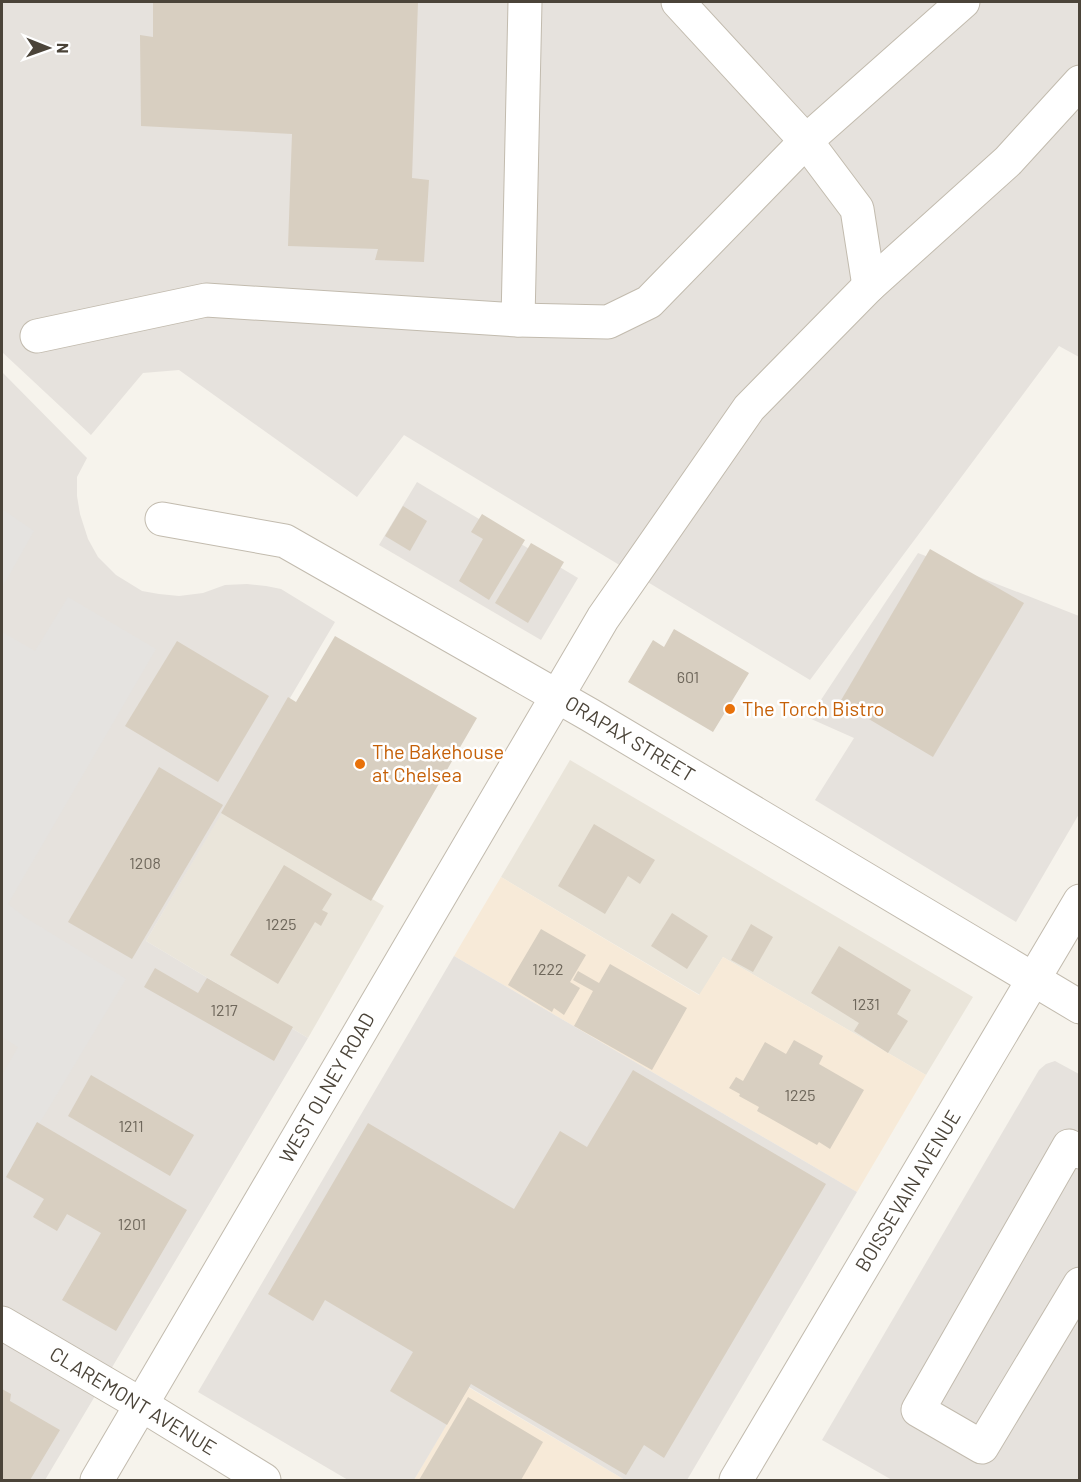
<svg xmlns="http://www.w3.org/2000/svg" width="1081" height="1482" font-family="Barlow,sans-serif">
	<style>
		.residential { fill: #eae5da }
		.commercial { fill: #f7ead8 }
		.industrial { fill: #e6e2dd }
		.parking { fill: #e5e3e0 }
		.building { fill: #d8cfc1 }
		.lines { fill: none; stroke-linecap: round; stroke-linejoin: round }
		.minor-casing { stroke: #c2bbae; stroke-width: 35 }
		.minor { stroke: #fff; stroke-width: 33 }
		.food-dot { fill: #e8710a; stroke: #fff; stroke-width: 2 }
		.labels { text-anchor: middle; stroke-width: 5; stroke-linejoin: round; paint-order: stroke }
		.number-label { font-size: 16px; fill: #6e675b }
		.food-label { font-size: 20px; fill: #c56008; stroke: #fff; text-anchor: start }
		.street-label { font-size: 20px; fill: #4b4439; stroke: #fff }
	</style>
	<rect width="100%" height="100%" fill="#f6f3ec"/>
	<g class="residential">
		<polygon points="570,760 973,997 926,1075 723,957 700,995 501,877"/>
		<polygon points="223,810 384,906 308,1038 146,941"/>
	</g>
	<g class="commercial">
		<polygon points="501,877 699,995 723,957 926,1075 857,1192 454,956"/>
		<polygon points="468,1387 625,1480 414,1480"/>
	</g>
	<g class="industrial">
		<polygon points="2,2 1079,2 1079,357 1059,346 810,680 404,435 357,497 179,370 143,373 91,435 2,352"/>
		<polygon points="2,372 87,458 77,477 77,496 80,514 88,539 98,557 116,575 142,591 159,594 179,596 203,593 225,585 247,584 266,586 281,589 335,622 146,941 308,1038 45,1480 2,1480"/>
		<polygon points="417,482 578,578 541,640 379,545"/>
		<polygon points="918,553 1079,616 1079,814 1016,922 815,800 854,738 809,718"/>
		<polygon points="454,956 857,1192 687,1480 625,1480 469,1387 414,1480 348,1480 198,1392"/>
		<polygon points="1055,1061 1079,1074 1079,1480 892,1480 822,1440 1039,1070 1046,1064"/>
	</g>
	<g class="parking">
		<polygon points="2,509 34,531 2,588"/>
		<polygon points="68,597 156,649 8,904 26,918 126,979 2,1186 2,1075 18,1047 2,1037 2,632 35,651"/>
	</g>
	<g class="building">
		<polygon points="153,2 418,2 412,178 429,180 424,262 375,260 378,249 288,246 292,134 141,126 140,35 153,37"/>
		<polygon points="403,506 427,521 410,551 385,536"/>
		<polygon points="482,514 525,540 489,600 459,581 483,539 471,532"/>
		<polygon points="531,543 564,562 528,623 495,603"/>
		<polygon points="930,549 1024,603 933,757 840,702"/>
		<polygon points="674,629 749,673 713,732 628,682 653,640 664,647"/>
		<polygon points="335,636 477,718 371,901 221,813 288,697 296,702"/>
		<polygon points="177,641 269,696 218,782 125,726"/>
		<polygon points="159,767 223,805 132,959 68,922"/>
		<polygon points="594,824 655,860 640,884 628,876 605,914 558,886"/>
		<polygon points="284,865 332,894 322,910 328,913 321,926 315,922 278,984 230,955"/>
		<polygon points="672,913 708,936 687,969 651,946"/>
		<polygon points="751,924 773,937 753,972 731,960"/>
		<polygon points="541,929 586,955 570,982 580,988 564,1015 554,1008 552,1012 508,985"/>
		<polygon points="839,946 911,990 897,1014 908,1021 888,1053 854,1031 859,1023 811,993"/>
		<polygon points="610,964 687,1008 652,1070 574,1026 593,991 573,980 578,971 599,983"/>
		<polygon points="155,968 198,993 207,978 293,1027 274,1061 144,987"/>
		<polygon points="794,1040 823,1056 819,1064 864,1090 830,1149 819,1142 817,1145 757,1111 759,1107 739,1096 740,1094 729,1088 736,1077 743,1081 765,1042 786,1054"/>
		<polygon points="633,1070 826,1184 664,1458 644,1445 626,1475 471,1384 447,1425 390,1391 413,1352 325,1300 313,1321 268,1294 368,1123 514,1209 560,1131 587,1147"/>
		<polygon points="91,1075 194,1135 170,1176 68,1116"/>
		<polygon points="37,1122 187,1210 116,1331 62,1300 101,1233 67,1214 57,1231 33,1217 44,1199 6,1177"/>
		<polygon points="2,1389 11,1394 10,1401 60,1430 30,1480 2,1480"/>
		<polygon points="468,1397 543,1442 521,1480 419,1480"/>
	</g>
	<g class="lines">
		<defs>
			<g id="minor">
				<polyline points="678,2 806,141 857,209 869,286"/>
				<polyline points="518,320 525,2"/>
				<polyline points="37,336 206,300 518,320 608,322 649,302 806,141 963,2"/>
				<polyline points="162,519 285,541 590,715 1080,1007"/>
				<polyline points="1080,1152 1069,1146 918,1410 982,1447 1080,1284"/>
				<polyline points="2,1323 142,1405 264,1480"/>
				<polyline points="97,1480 603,618 749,408 869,286 1008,161 1080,82"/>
				<polyline points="736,1480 1080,901"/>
			</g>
		</defs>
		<use href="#minor" class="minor-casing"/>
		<use href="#minor" class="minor"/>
	</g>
	<g class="food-dot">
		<circle cx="730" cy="709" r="6"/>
		<circle cx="360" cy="764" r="6"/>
	</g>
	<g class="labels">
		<g class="number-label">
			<text x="688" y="683">601</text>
			<text x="145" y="869">1208</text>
			<text x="281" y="930">1225</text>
			<text x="548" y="975">1222</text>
			<text x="866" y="1010">1231</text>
			<text x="224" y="1016">1217</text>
			<text x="800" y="1101">1225</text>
			<text x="131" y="1132">1211</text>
			<text x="132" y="1230">1201</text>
		</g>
		<g class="food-label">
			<text x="742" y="716">The Torch Bistro</text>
			<text x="372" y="759">The Bakehouse<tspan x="372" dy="23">at Chelsea</tspan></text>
		</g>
		<g class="street-label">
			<text transform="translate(630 739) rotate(31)" y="7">ORAPAX STREET</text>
			<text transform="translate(327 1088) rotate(-60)" y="7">WEST OLNEY ROAD</text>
			<text transform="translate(908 1191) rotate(-59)" y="7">BOISSEVAIN AVENUE</text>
			<text transform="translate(133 1401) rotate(31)" y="7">CLAREMONT AVENUE</text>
		</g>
	</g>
	<rect width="1081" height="1482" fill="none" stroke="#4b4439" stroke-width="6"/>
	<g transform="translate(48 48) rotate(91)" stroke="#ffffff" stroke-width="4.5" paint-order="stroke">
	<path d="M0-4.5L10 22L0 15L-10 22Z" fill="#4b4439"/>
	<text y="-9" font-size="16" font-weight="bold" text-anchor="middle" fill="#4b4439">N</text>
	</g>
</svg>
